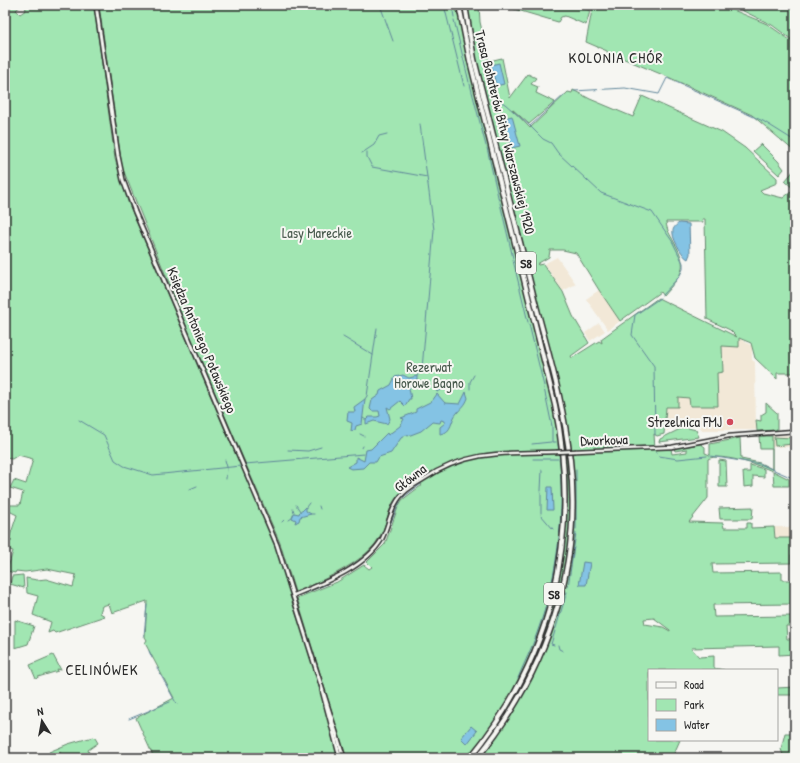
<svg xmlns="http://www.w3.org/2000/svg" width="800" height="763" font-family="'Patrick Hand',sans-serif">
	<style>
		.built { fill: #f2e8d7 }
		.green { fill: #a1e6b2; stroke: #66886e; fill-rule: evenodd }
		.water { fill: #84c3e4; stroke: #60869a }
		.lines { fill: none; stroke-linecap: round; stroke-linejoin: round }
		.stream { stroke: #60869a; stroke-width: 1 }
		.tertiary-casing { stroke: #2b2b2b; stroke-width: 5.5 }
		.secondary-casing { stroke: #2b2b2b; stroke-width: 6 }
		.motorway-casing { stroke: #2b2b2b; stroke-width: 7 }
		.tertiary { stroke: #f6f6f2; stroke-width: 2.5 }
		.secondary { stroke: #f6f6f2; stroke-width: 3 }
		.motorway { stroke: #f6f6f2; stroke-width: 4 }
		.tertiary-bridge-casing { stroke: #2b2b2b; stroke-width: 5.5; stroke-linecap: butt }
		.tertiary-bridge { stroke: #f6f6f2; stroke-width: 2.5 }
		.poi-dot { fill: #d1495b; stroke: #f6f6f2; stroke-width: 1.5 }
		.labels { text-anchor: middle; stroke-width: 4; stroke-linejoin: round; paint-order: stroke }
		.shield { fill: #f6f6f2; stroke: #686867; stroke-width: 1 }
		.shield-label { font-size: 13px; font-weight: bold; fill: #2b2b2b }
		.street-label { font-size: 14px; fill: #2b2b2b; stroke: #f6f6f2 }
		.park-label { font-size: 14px; fill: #485a4d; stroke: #f6f6f2 }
		.poi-label { font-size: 14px; fill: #2b2b2b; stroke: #f6f6f2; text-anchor: end }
		.neighbourhood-label { font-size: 15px; letter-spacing: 1px; fill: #2b2b2b; stroke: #f6f6f2 }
	</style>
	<rect width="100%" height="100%" fill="#f6f6f2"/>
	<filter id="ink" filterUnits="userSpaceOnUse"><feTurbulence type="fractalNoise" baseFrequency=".025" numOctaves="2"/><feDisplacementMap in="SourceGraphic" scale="8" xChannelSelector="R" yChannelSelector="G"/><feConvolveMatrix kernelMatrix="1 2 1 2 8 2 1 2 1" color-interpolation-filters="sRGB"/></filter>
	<g filter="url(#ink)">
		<g class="built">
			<polygon points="557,257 576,284 563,291 544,264"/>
			<polygon points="599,290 620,321 608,330 586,299"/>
			<polygon points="599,323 605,331 590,341 585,333"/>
			<polygon points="739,338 752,346 752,360 755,362 756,430 702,430 698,424 687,421 682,422 666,432 666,407 678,397 689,397 690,406 717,372 723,372 722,346"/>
			<polygon points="795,435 795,447 772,447 772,436"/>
			<polygon points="774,527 795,527 795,538 775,538"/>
		</g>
		<g class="green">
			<polygon points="5,5 22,5 16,10 20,14 26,10 25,5 94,5 115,159 128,202 231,444 233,444 274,541 291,594 290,596 317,674 338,758 154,758 136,718 174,698 145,643 147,640 145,637 147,601 112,613 109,604 102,606 100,613 105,616 55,633 53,631 48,633 51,622 33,615 38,596 27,593 26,578 37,580 46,579 73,587 76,575 47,569 25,572 16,571 15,573 7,571 13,551 7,549 10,541 12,541 9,539 17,515 5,509 7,505 20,505 23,492 10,488 14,480 26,484 33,459 18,455 12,459 5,458"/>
			<path d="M99 5H479L480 22 489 61 502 58 510 98 528 74 536 78 531 84 538 87 536 93 555 102 529 124 512 109 530 128 568 92 572 93 573 90 590 99 633 117 642 96 722 132 745 148 777 178V183L760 190 763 193 783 198 792 191 795 194V263L792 301 795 303V373H777V379L755 358 751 343 739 338V347L722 346 723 372 717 373 718 406H690L689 398 678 397V407H666L664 434 657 436 654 434 655 449H671L672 454 687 452V449L675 451 674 448 701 444 705 447V453L710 455V444L740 438 741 459 760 463 772 469V449H760L759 436H772V471C762 466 718 452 708 459V498L689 522 723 523 724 528H747V523H751V528L774 527 775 538H795V554L791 555V563L712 564 713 573 782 572V580H795V604L713 605 714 617 795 616V626H786L787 639H795V654L779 655V646L691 648 699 657 714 656V668L724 670H649V740H680L672 758H346L297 598 337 582 364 565 369 569 372 567 367 562 385 544 398 507 402 500 422 485 419 481C412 486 403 491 397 498 388 511 387 528 379 541 367 561 334 578 313 586 338 574 370 559 382 533 387 522 388 509 396 499 402 491 414 487 418 480 381 501 395 516 375 544 360 563 332 575 311 586L308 585 306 589 295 592 280 543 191 338 122 167ZM702 219H705L707 319 730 330 737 337 658 298 601 339 602 343 599 341 572 358 571 356 589 343 573 316 563 292 543 264 538 265 537 264 549 257 550 250H563L576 253 599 290 620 321 660 292 663 296C681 275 690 269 674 242 670 234 667 231 666 222H703ZM654 618 670 630V631L663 627 645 624 644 619Z"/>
			<polygon points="511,5 576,5 590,11 586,25 565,16 561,17 558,22 514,9"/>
			<polygon points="593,5 721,5 767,24 790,40 795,46 795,152 752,115 668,77 617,56 612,61 610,60 607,51 586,42"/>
			<polygon points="731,5 795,5 795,42 772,25"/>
			<polygon points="761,144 778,161 784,169 779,175 753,151"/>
			<polygon points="795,169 795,190 785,181"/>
			<polygon points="766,403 777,413 777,430 757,431 756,420 761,421 761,415 766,412"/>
			<polygon points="684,427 696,430 699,437 659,442 660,439"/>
			<polygon points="774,437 792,438 792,444 775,446"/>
			<polygon points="719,460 726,461 727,487 719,487"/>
			<polygon points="750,465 764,469 764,477 753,476 753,486 744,487 743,472 750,472"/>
			<polygon points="773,471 789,479 789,486 774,486"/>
			<polygon points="753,507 752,519 720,519 719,508"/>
			<polygon points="23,575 24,588 10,584 12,576"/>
			<polygon points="15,620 34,626 28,644 15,648"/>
			<polygon points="53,655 61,670 57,669 58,671 38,677 36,679 30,665"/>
			<polygon points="795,687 795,704 792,695 777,695 777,688"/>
			<polygon points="785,733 795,733 795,758 784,758 781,749"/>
			<polygon points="93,737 95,738 98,743 88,750 91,758 65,758 60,752 51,756 49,752 68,744"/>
		</g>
		<g class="water">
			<polygon points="499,63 504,84 496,86 491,65"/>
			<polygon points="512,116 520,146 512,148 504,118"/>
			<path d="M679 223 689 224 690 254 688 259C684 258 673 240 673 234 672 229 675 226 679 223Z"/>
			<polygon points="403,375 409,378 417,376 417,380 413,382 409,388 411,399 409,399 405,406 400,401 390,409 387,407 390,419 387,424 374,421 366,424 366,420 369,417 377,417 380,416 379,411 372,411 370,409 372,400 379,395 380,391 391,385 395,377"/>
			<polygon points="438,380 445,381 450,384 451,382 454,382 461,386 457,386 454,389 450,386 437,392 435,387"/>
			<path d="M466 392 468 398C465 406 462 407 457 413 450 420 453 433 440 434V427L445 423V421L441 420 440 423 432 422 421 431 408 436 406 435 401 438 391 453 379 457 376 462H369L363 468 351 469 347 467 356 462V457L364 461 366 450 371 449 387 433 388 435 400 426 404 419 401 418 416 412V409L432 401 437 394 445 403 460 404Z"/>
			<polygon points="365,399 362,424 356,426 355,430 351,431 352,423 347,421 348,412 355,412 354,407"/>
			<polygon points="548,487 552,487 553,510 547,510"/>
			<polygon points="306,507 306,511 311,514 300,517 299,521 295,523 296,520 292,518 294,513 299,514 300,511 302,511"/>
			<polygon points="583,562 590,563 586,585 579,585"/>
			<polygon points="471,726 477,731 467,744 461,738"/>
		</g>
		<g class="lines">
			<g class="stream">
				<polyline points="380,5 393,41"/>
				<polyline points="444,5 464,86"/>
				<polyline points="452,5 454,17"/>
				<polyline points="454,20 469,82"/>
				<polyline points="470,84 486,146"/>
				<polyline points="574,91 625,88 659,94 667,78 763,121 795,141"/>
				<polyline points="488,95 491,96"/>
				<polyline points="496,99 505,104 530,126 564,95"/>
				<polyline points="530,126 543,139 551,143 558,153 601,193 652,212 672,241 683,263 683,269 679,277 662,295"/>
				<polyline points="487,148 499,201"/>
				<polyline points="367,152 367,157 372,167 427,177"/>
				<polyline points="362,153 374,145 379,136 387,134"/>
				<polyline points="500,203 513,258"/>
				<polyline points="513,260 528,322"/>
				<polyline points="529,324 544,386"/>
				<polyline points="343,337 373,355"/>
				<polyline points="417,376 422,369 434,230 420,124"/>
				<polyline points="460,385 463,380"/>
				<polyline points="461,386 462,388"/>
				<polyline points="544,388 552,426 552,442 556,442"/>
				<polyline points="470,389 470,382 474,375"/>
				<polyline points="365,399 367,396 377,328"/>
				<polyline points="363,418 366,420"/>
				<polyline points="79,420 104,435 115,460 124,466 153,475 241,466"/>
				<polyline points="360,434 364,436"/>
				<polyline points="655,435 654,366 632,335 635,315 660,298"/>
				<polyline points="532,444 551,442"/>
				<polyline points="362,448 363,446"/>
				<polyline points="288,450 308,451 321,447"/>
				<polyline points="656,451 659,456 678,459 707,456"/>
				<polyline points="710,456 760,464 795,479"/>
				<polyline points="533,459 558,459"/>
				<polyline points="225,460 227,467 226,479"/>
				<polyline points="245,464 364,454"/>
				<polyline points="576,469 576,529"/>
				<polyline points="190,489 197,486"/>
				<polyline points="541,491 542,470"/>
				<polyline points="296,505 300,511"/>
				<polyline points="319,506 320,509"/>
				<polyline points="306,507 309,503"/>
				<polyline points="293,509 294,512"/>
				<polyline points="541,513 541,493"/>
				<polyline points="311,514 314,514"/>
				<polyline points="541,515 553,529"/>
				<polyline points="289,520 292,518"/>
				<polyline points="282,522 284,520"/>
				<polyline points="368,559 382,543 401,499 421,484"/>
				<polyline points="568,587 576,533"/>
				<polyline points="303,594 325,585 361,564"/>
				<polyline points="144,636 147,605"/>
				<polyline points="554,645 551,644 567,592"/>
				<polyline points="558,645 559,649 563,651"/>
				<polyline points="149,651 152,658"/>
				<polyline points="157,668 175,701"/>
				<polyline points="316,675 338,758"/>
				<path d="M518 678C524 663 532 648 537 633 559 573 566 508 558 444"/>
				<polyline points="176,702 177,703"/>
				<polyline points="129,719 170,702"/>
			</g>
			<defs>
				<g id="tertiary">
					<polyline points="576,451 672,447 729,436 795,431"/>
					<path d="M294 595C324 583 365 568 382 539 389 525 390 509 400 497 406 489 416 484 424 479 467 450 506 453 556 452"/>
				</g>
				<g id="secondary">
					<polyline points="96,5 118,156 123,180 135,212 277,545 344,758"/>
					<polyline points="322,690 340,758"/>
				</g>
				<g id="motorway">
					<path d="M459 5 470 61 555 405C581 534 554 656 470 758"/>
					<path d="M465 5 474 59C494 139 514 218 534 298 548 352 564 405 570 460 583 568 545 675 477 758"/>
				</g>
			</defs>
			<use href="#tertiary" class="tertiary-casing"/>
			<use href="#secondary" class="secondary-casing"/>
			<use href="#motorway" class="motorway-casing"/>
			<use href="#tertiary" class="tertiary"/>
			<use href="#secondary" class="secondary"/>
			<use href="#motorway" class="motorway"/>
			<defs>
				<polyline id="tertiary-bridge" points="556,452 576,451"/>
			</defs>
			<use href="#tertiary-bridge" class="tertiary-bridge-casing"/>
			<use href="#tertiary-bridge" class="tertiary-bridge"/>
		</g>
	</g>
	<circle class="poi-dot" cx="730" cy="422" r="4"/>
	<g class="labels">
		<g class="shield">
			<rect x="516" y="252" width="20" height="22" rx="3"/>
			<rect x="544" y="583" width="20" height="22" rx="3"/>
		</g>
		<g class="shield-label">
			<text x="526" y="268">S8</text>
			<text x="554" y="599">S8</text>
		</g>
		<g class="street-label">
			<text transform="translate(505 132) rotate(76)" y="5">Trasa Bohaterów Bitwy Warszawskiej 1920</text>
			<text transform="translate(202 340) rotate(67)" y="5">Księdza Antoniego Poławskiego</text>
			<text transform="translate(604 440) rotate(-2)" y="5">Dworkowa</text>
			<text transform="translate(410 478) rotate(-38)" y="5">Główna</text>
		</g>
		<g class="park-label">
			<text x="317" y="238">Lasy Mareckie</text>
			<text x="429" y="372">Rezerwat<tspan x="429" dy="16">Horowe Bagno</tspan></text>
		</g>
		<g class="poi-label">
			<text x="722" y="427">Strzelnica FMJ</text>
		</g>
		<g class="neighbourhood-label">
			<text x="616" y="63">KOLONIA CHÓR</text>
			<text x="102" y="675">CELINÓWEK</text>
		</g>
	</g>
	<rect width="800" height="763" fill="none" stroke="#f6f6f2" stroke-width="20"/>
	<rect x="10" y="10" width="780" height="743" fill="none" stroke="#2b2b2b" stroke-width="1.5" filter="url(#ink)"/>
	<rect x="648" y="669" width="130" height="72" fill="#f6f6f2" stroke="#a5a5a2"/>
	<rect x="656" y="682" width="20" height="6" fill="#f6f6f2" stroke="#a5a5a2"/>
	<text x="684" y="689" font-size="12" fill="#2b2b2b">Road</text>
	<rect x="656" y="699" width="20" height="12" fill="#a1e6b2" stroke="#a5a5a2"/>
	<text x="684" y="709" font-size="12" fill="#2b2b2b">Park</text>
	<rect x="656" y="719" width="20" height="12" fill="#84c3e4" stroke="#a5a5a2"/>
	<text x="684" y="729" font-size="12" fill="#2b2b2b">Water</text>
	<g transform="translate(42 721) rotate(349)" stroke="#f6f6f2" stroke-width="3" paint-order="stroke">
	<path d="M0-3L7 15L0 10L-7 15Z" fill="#2b2b2b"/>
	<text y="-6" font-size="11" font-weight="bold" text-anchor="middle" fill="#2b2b2b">N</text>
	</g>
</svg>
